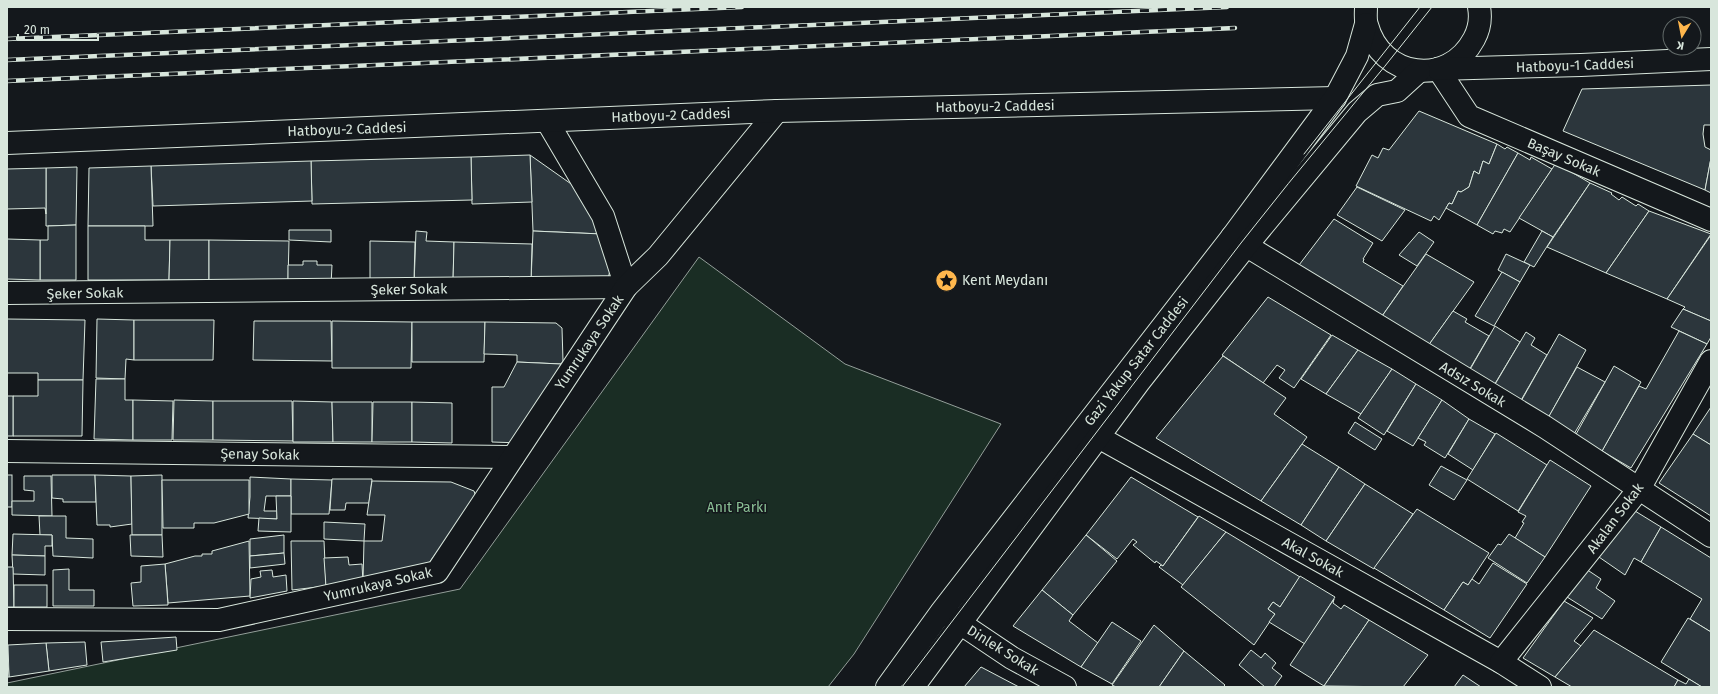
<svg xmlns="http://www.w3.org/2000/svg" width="1718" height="694" font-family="'Fira Sans',sans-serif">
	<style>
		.green { fill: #1a2d24; stroke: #939e99 }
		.building { fill: #2c363c; stroke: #d8e6dc }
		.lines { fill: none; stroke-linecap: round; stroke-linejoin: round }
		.minor-casing { stroke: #d8e6dc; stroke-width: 24 }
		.secondary-casing { stroke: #d8e6dc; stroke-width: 24 }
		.minor { stroke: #14181c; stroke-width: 22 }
		.secondary { stroke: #14181c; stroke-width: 22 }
		.tram { stroke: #d8e6dc; stroke-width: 1 }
		.rail-casing { stroke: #d8e6dc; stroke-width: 4.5 }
		.rail { stroke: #14181c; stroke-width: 3; stroke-dasharray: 9; stroke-linecap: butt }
		.labels { text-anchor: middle; stroke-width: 3; stroke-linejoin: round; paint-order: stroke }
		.street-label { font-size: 14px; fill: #d8e6dc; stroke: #14181c }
		.poi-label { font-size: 14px; fill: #d8e6dc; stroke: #14181c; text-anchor: start }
		.park-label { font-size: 14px; fill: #8ac095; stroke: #14181c }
	</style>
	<rect width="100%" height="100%" fill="#14181c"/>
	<polygon class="green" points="699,257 845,364 1001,424 854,654 828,687 7,687 7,683 460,589"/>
	<g class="building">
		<polygon points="1711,85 1711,125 1704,125 1703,134 1705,147 1711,150 1711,158 1705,190 1563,131 1582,89"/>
		<polygon points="1419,111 1497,144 1489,164 1483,161 1479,174 1474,171 1469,187 1461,192 1458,191 1452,204 1449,203 1439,220 1434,216 1431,221 1356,186 1372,155 1378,158 1383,148 1389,150"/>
		<polygon points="1497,144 1505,149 1507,147 1518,153 1477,225 1446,208 1449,203 1452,204 1458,191 1461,192 1469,187 1474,171 1479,174 1483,161 1489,164"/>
		<polygon points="1518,153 1530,160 1531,157 1552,169 1510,232 1504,229 1502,233 1495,231 1493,234 1477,225"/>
		<polygon points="530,155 584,193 602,234 533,231"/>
		<polygon points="530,155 532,202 472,204 471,157"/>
		<polygon points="471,157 472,200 312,204 311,161"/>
		<polygon points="1711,158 1711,193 1705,190"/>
		<polygon points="311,161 312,201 153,206 151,166"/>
		<polygon points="1556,163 1590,183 1553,237 1519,218"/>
		<polygon points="151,166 153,226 88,226 89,168"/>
		<polygon points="77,167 76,225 46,226 46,168"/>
		<polygon points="46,168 46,214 45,208 7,209 7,169"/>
		<polygon points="1590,183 1612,193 1611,194 1619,200 1622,197 1636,206 1638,204 1649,211 1606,273 1547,247"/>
		<polygon points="1357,187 1405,210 1382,241 1337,215"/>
		<polygon points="1649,211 1711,234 1667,299 1606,273"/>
		<polygon points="1334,219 1373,243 1363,259 1364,259 1363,262 1403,286 1380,319 1296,269"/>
		<polygon points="76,225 76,280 40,280 40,240 48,240 48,226"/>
		<polygon points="88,226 145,226 145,240 170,240 169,280 88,280"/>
		<polygon points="289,230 331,230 331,242 289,240"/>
		<polygon points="416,231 427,232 426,241 454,242 453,284 414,285"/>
		<polygon points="533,231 602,234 611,266 607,283 531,282"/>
		<polygon points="1542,231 1553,237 1534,267 1524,262"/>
		<polygon points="1419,232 1434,242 1417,266 1399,255"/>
		<polygon points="1711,235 1711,321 1683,309 1685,307 1667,299"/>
		<polygon points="7,239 40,240 40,280 7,279"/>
		<polygon points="170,240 209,240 209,280 169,280"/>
		<polygon points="209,240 289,241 288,281 209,280"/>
		<polygon points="370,241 415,242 414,281 370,281"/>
		<polygon points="454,242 532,244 531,282 453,282"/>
		<polygon points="1426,254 1474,282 1428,346 1380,319"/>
		<polygon points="1506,254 1530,265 1520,282 1498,270"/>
		<polygon points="303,261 317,261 317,265 332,265 331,285 288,285 288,265 303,265"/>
		<polygon points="1502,272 1520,282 1494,326 1475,316"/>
		<polygon points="1268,297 1331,335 1294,388 1279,378 1285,370 1277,365 1263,383 1222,355"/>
		<polygon points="1683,309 1711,321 1711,337 1707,344 1671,327"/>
		<polygon points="1453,311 1467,319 1465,322 1489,336 1468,372 1428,346"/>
		<polygon points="7,319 85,320 83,380 38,380 38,373 7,373"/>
		<polygon points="97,319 134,320 134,360 126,359 125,379 96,378"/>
		<polygon points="134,320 214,320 213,360 134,360"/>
		<polygon points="254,321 331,321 332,361 253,360"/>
		<polygon points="332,321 412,322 411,368 332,368"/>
		<polygon points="412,322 485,322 484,362 412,362"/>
		<polygon points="485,322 556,323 562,328 563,361 561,364 517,362 517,355 484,354"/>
		<polygon points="1495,326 1520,342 1493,387 1468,373"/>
		<polygon points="1679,331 1707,344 1631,468 1602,451 1639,386 1646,389"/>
		<polygon points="1526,332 1535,338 1531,345 1547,355 1520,402 1494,386"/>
		<polygon points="1559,334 1586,350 1547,420 1520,403"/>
		<polygon points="1332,335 1358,350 1326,394 1301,379"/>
		<polygon points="1358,350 1392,369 1361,414 1326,394"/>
		<polygon points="1223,356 1286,398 1274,414 1307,437 1261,501 1156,438"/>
		<polygon points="517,362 561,364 521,443 492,442 492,387 504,387"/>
		<polygon points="1614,366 1641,382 1602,451 1575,436"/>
		<polygon points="1577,367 1605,382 1574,434 1548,418"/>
		<polygon points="1392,369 1416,384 1384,435 1358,418"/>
		<polygon points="96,379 125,379 125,400 133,400 133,440 94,439"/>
		<polygon points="38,380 83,380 82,436 13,436 13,396 38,396"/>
		<polygon points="1416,384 1442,400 1413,446 1387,431"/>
		<rect x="7" y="396" width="6" height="40"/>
		<polygon points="133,400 173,401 172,440 133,440"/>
		<polygon points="174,400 213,401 213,440 173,440"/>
		<polygon points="1442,400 1469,419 1445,458 1424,445 1426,442 1418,438"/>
		<polygon points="213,401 292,401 293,441 213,440"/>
		<polygon points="293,401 332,402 333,442 293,442"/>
		<polygon points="332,402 372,402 372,442 333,442"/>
		<polygon points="373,402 412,402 412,442 372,442"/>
		<polygon points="412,402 452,403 452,443 412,442"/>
		<polygon points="1711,407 1711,445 1693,434"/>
		<polygon points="1469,419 1495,434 1473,470 1448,454"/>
		<polygon points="1355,422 1382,439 1375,450 1348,433"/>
		<polygon points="1496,433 1547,465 1518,511 1467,479"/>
		<polygon points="1693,434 1711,445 1711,516 1659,483"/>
		<polygon points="1302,444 1339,467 1301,525 1261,501"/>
		<polygon points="1550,460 1591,486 1545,557 1515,538 1524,523 1522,522 1526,516 1518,512"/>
		<polygon points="1441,466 1467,480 1454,500 1429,485"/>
		<polygon points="1339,467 1365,484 1326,541 1301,525"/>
		<rect x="7" y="475" width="5" height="32"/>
		<polygon points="52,475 95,475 96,502 63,502 63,499 52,498"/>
		<polygon points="95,475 131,476 132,524 110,527 110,525 97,525"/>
		<polygon points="162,475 162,535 132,535 131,476"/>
		<polygon points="24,476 51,476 52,516 12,515 12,501 34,501 34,491 24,490"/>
		<polygon points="250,477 291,479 291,496 266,496 264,511 277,511 277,519 248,518 250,497"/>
		<polygon points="1131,477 1198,517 1163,566 1156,561 1155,563 1133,545 1137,542 1133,539 1117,559 1086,535"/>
		<polygon points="291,479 332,480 329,514 291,514"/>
		<polygon points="332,479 372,479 369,503 346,503 345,510 330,510"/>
		<polygon points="162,480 249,480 249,514 214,523 194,523 194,528 163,528"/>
		<polygon points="372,481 451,482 474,491 475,494 475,500 426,567 363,581 364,541 382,541 385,515 367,515"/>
		<polygon points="1365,484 1413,514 1374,569 1326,541"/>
		<polygon points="276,496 291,496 291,532 258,531 259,518 277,519"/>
		<polygon points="1417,509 1489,553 1468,585 1463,582 1444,610 1374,568"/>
		<polygon points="1635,511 1661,527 1641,562 1634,558 1625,575 1596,555"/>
		<polygon points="39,516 66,516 66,538 93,539 93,558 53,556 52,535 40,535"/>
		<polygon points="1199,516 1226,532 1183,585 1159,567 1161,565 1163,566"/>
		<polygon points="324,522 365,524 364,541 324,539"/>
		<polygon points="1661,527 1711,558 1711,632 1690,619 1702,599 1641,562"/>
		<polygon points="1226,532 1300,577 1280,607 1273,602 1268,609 1275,614 1254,645 1181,587"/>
		<polygon points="13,534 52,535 52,546 45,546 45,556 12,555"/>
		<polygon points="1509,534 1545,557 1527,583 1488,558 1498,544 1501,545"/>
		<polygon points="130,535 162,535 163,557 131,556"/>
		<polygon points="284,535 284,553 250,556 250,539"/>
		<polygon points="1086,535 1117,561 1073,615 1042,590"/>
		<polygon points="249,541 250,596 168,603 165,564 195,556 202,556 202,554 212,554 212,551"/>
		<polygon points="291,541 324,541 326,586 292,590"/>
		<polygon points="284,553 285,564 250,568 250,556"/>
		<polygon points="12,555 45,556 45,575 13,574"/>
		<polygon points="348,557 349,565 362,564 363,583 326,587 324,558"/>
		<polygon points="1493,563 1527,584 1490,638 1444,610 1463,582 1468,585 1472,579 1479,584"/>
		<polygon points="165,564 168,605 133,606 131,583 141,582 141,566"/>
		<polygon points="7,567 13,567 14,607 7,607"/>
		<polygon points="69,569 69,590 94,590 94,606 53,606 53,570"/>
		<polygon points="1586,569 1601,579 1596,588 1615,601 1602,619 1567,597"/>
		<polygon points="272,570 273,577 286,575 287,591 250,598 251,579 261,577 260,571"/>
		<polygon points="1300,576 1335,597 1305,644 1269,622 1275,614 1268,609 1273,602 1280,607"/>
		<rect x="14" y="585" width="33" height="22"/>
		<polygon points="1042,590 1073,615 1069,621 1098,643 1081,667 1013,626"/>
		<polygon points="1334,599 1333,603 1341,609 1344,605 1369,620 1324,686 1290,665"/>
		<polygon points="1564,601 1593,618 1574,641 1581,646 1555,677 1523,658"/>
		<polygon points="1688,618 1711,632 1711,687 1702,687 1661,662"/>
		<polygon points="1369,620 1428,655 1403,687 1324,686"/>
		<polygon points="1112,622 1141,641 1112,684 1081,667"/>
		<polygon points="1154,625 1184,651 1159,687 1116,687 1112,685"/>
		<polygon points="1594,630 1678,680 1674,687 1572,687 1555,677"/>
		<polygon points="176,637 177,650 103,662 101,642"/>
		<polygon points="85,642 87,665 49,671 46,643"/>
		<polygon points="46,643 49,671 9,677 8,645"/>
		<polygon points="7,645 9,677 7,677"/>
		<polygon points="1251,650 1261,658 1265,653 1276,663 1272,668 1282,676 1274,687 1265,687 1239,665"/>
		<polygon points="1184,651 1225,685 1223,687 1159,687"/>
		<polygon points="981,667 1019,687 964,687"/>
		<polygon points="1463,675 1481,687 1454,687"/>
		<polygon points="1689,679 1702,687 1674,687 1678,680 1686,684"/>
	</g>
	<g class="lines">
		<defs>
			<g id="minor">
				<polyline points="1438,69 1469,116 1711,220"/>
				<polyline points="1232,237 1545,427 1711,536"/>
				<polyline points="7,293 626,287 603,216 547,121"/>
				<polyline points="1084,429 1501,662 1540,687"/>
				<polyline points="7,451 513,457"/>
				<polyline points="945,613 1012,658 1065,687"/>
				<polyline points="7,619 219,620 437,572 626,287 658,256 777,111"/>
				<polyline points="1501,662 1639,489 1711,361"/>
			</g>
			<g id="secondary">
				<path d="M1366 7C1366 13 1365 20 1367 25 1381 78 1448 88 1474 39 1479 30 1481 18 1479 7"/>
				<polyline points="1438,69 1581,65 1711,59"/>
				<polyline points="7,143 777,111 1335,98"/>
				<polyline points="887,687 942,611 1232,237 1335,98 1357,56 1366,24"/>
				<polyline points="913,687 1139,382 1246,246 1357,112 1377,95 1397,91 1419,71"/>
			</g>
		</defs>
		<use href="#minor" class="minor-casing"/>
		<use href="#secondary" class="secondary-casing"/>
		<use href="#minor" class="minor"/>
		<use href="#secondary" class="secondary"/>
		<g class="tram">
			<polyline points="1304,154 1420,7"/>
			<path d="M902 687 1241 243C1303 163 1370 87 1432 7"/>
		</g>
		<defs>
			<g id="rail">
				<polyline points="7,39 742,7"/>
				<polyline points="7,60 1227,7"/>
				<polyline points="7,81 1235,28"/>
			</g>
		</defs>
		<use href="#rail" class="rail-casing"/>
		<use href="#rail" class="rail"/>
	</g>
	<defs>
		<symbol id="sight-disc" viewBox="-11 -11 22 22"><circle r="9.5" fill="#ffb74d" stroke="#14181c"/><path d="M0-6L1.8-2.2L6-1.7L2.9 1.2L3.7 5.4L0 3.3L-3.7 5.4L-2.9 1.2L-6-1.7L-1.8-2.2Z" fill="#111"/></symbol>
	</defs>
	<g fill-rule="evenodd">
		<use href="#sight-disc" x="934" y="268" width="25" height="25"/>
	</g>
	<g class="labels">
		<g class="street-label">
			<text transform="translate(1575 65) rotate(-2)" y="5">Hatboyu-1 Caddesi</text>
			<text transform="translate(995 106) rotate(-1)" y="5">Hatboyu-2 Caddesi</text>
			<text transform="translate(671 115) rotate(-2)" y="5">Hatboyu-2 Caddesi</text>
			<text transform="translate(347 129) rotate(-2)" y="5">Hatboyu-2 Caddesi</text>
			<text transform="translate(1564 157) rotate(23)" y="5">Başay Sokak</text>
			<text transform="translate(409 289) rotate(-1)" y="5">Şeker Sokak</text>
			<text transform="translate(85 293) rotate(-1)" y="5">Şeker Sokak</text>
			<text transform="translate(589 342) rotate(-56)" y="5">Yumrukaya Sokak</text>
			<text transform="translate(1136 361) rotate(-52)" y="5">Gazi Yakup Satar Caddesi</text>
			<text transform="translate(1473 384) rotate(31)" y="5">Adsız Sokak</text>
			<text transform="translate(260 454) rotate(1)" y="5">Şenay Sokak</text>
			<text transform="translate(1615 518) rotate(-53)" y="5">Akalan Sokak</text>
			<text transform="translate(1313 557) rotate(29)" y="5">Akal Sokak</text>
			<text transform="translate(378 584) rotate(-13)" y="5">Yumrukaya Sokak</text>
			<text transform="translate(1003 650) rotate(32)" y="5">Dinlek Sokak</text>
		</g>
		<g class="poi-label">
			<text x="962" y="285">Kent Meydanı</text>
		</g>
		<g class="park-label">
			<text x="737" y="512">Anıt Parkı</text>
		</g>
	</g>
	<rect width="1718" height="694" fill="none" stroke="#d8e6dc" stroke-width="16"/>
	<g transform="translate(1682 36) rotate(190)"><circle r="19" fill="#14181c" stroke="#626a69"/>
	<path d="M0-3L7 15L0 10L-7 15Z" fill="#ffb74d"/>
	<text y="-6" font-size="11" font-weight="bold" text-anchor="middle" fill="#d8e6dc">K</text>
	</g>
	<path d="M18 34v6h80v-6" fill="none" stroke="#d8e6dc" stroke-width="2"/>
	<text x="24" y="34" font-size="12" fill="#d8e6dc" stroke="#14181c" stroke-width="3" paint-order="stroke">20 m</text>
</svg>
